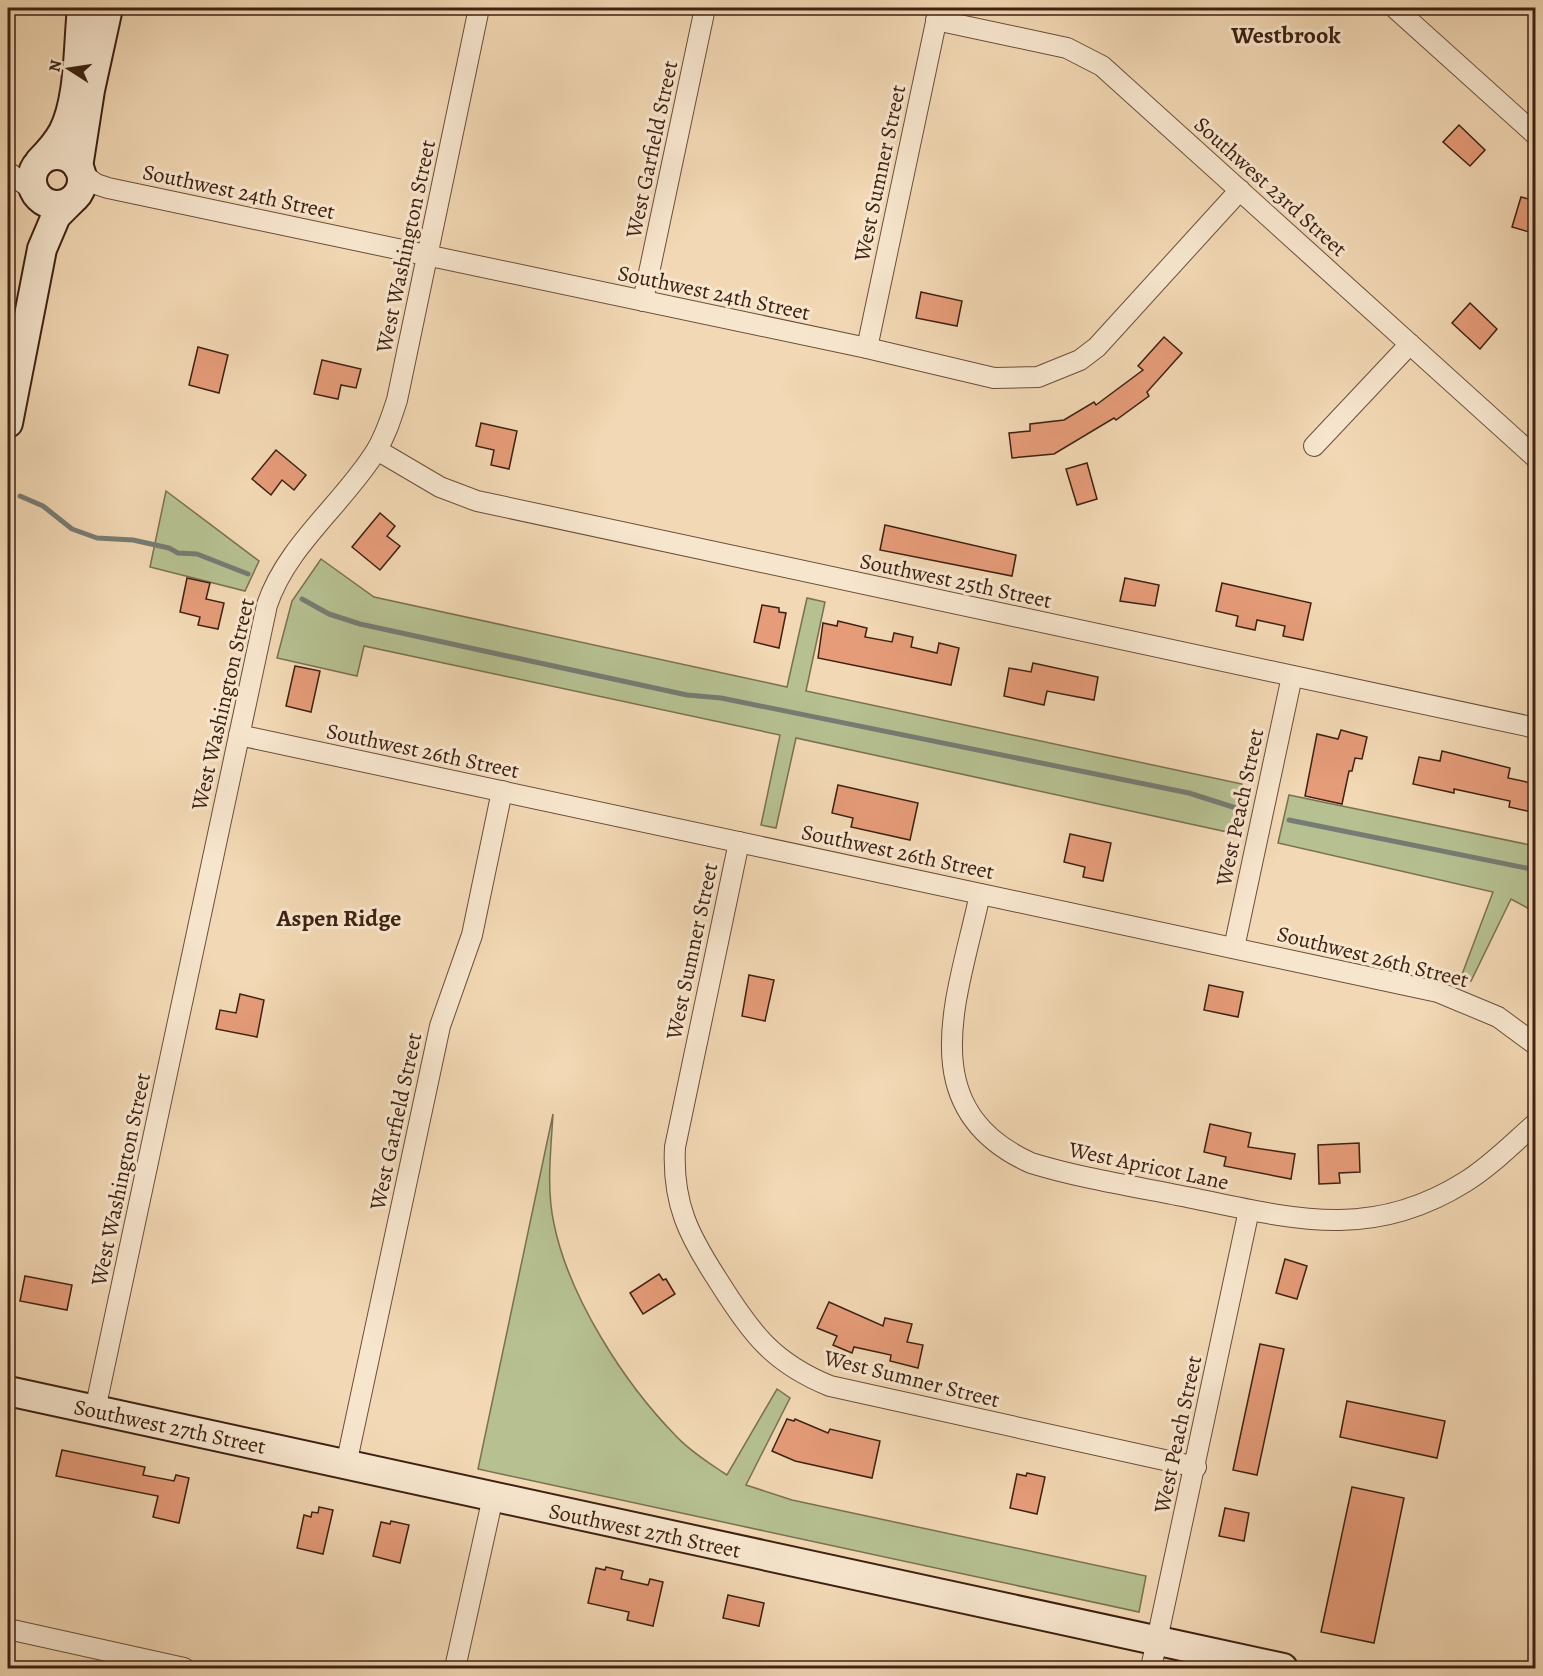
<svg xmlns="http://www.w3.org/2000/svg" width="1543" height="1676" font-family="Alegreya,serif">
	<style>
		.green { fill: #b6c091; stroke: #7a7052; stroke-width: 1.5 }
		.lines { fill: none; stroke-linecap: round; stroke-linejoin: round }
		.stream { stroke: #767c73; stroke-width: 5 }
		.building { fill: #e69c79; stroke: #3e2112; stroke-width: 1.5 }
		.street-casing { stroke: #6b4f3a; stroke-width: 22 }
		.secondary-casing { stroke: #3e2112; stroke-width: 32 }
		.street { stroke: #f7e6ce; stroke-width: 20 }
		.secondary { stroke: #f7e6ce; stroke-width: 28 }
		.labels { text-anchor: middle; stroke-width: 6; stroke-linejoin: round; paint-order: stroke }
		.street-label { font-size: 22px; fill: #3e2112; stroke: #f7e6ce }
		.neighbourhood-label { font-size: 24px; font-weight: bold; fill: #3e2112; stroke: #f7e6ce }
	</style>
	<rect width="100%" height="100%" fill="#f2d8b4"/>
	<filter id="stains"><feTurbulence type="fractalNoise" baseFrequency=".00333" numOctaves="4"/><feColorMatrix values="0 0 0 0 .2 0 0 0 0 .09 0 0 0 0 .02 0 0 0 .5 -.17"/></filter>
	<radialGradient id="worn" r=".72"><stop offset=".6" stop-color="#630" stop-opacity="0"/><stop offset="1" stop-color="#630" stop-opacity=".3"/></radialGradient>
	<g class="green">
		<polygon points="166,491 259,561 245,591 150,567"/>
		<polygon points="321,559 374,597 787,687 807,598 825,602 806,691 1242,784 1232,833 796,738 776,828 761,825 780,735 364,646 357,676 277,658 292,601"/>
		<polygon points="1289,795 1535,846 1535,912 1511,899 1471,981 1461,977 1493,892 1278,843"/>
		<path d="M553 1114C551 1150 546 1188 554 1224 569 1297 624 1383 676 1436 690 1451 710 1464 727 1475L777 1389 790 1398 746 1485 792 1500 1146 1576 1139 1612 478 1469Z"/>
	</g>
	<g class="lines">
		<g class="stream">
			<polyline points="20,496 43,506 72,529 97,538 133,540 169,548 178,553 197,554 248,574"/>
			<polyline points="302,599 329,614 360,624 687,695 721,698 1189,793 1236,808"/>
			<polyline points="1289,820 1536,870"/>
		</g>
	</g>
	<g class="building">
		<polygon points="1459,125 1485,150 1470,166 1443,142"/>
		<polygon points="1521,197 1536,201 1536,234 1512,227"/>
		<polygon points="921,292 962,301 957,326 916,318"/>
		<polygon points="1470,303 1497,329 1480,349 1452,323"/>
		<polygon points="1164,337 1182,353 1147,392 1149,396 1116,420 1114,418 1054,454 1012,458 1009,433 1030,431 1030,424 1064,420 1094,402 1096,405 1143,370 1138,366"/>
		<polygon points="198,347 228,355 219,393 189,385"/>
		<polygon points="322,360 361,369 356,388 341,385 338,399 314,394"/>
		<polygon points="481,423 517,431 509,469 491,465 494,450 476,446"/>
		<polygon points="276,450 306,475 294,490 282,480 271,495 252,479"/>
		<polygon points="1087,463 1097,499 1077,505 1066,469"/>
		<polygon points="380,513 395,526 387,536 400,546 380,570 352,547"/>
		<polygon points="885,525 1016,555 1012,576 880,550"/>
		<polygon points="187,578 210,583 206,599 224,603 218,629 198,625 200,617 180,612"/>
		<polygon points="1125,578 1159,585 1155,606 1120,601"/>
		<polygon points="1222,583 1311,603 1303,640 1283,636 1285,626 1257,620 1255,630 1236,626 1238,616 1216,611"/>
		<polygon points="762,605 779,608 779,612 786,613 779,648 754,642"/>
		<polygon points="838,621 867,628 865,637 892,642 894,633 913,637 911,647 937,653 939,643 959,648 951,685 818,658 823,623 837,626"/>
		<polygon points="1033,663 1098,677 1094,700 1047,691 1044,705 1004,696 1009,668 1031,672"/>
		<polygon points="295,666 320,671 311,712 286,706"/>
		<polygon points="1341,730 1367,737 1362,759 1355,758 1352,771 1349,771 1342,804 1305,796 1317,734 1338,739"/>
		<polygon points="1442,751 1510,768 1508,778 1536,784 1536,813 1509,807 1510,801 1454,789 1454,793 1413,784 1419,757 1440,761"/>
		<polygon points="838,785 918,803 910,840 851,827 853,818 832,813"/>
		<polygon points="1070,834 1111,843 1103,881 1083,877 1085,867 1064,862"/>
		<polygon points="749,975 774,980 765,1021 742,1016"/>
		<polygon points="1209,985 1243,992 1238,1017 1204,1010"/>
		<polygon points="240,994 264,1000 257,1037 216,1029 220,1010 236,1013"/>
		<polygon points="1210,1124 1251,1133 1248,1147 1295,1154 1291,1179 1224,1166 1226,1157 1204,1152"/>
		<polygon points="1359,1143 1360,1172 1339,1173 1340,1183 1319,1184 1318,1145"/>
		<polygon points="1285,1259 1307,1266 1297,1299 1276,1293"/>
		<polygon points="659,1274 663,1280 666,1279 675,1294 643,1314 630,1293"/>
		<polygon points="25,1276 72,1285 67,1310 20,1301"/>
		<polygon points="829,1302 883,1326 885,1318 912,1324 907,1342 923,1345 918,1368 890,1361 891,1355 854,1347 852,1353 833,1345 837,1336 817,1328"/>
		<polygon points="1260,1344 1284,1349 1257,1475 1233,1470"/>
		<polygon points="1347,1401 1445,1421 1437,1458 1340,1437"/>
		<polygon points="787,1419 794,1421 795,1419 828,1433 830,1429 880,1441 872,1478 795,1461 772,1451"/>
		<polygon points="62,1450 145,1467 143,1475 174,1481 176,1475 189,1478 179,1523 153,1517 158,1496 56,1476"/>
		<polygon points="1027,1473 1045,1477 1037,1514 1010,1508 1017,1474 1026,1476"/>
		<polygon points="1352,1487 1404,1498 1374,1643 1321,1632"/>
		<polygon points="319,1507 333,1510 323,1554 297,1548 304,1515 311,1517 312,1512 318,1513"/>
		<polygon points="1225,1508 1249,1513 1244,1541 1219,1536"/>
		<polygon points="391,1521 409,1525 400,1563 373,1556 381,1522 390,1524"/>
		<polygon points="606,1567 623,1571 621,1579 648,1585 650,1579 663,1582 653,1626 627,1620 629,1612 588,1603 596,1568 605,1570"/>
		<polygon points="728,1595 764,1603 759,1626 723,1618"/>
	</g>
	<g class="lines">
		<defs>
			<g id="street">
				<polyline points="1395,8 1536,135"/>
				<polyline points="936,20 1067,48 1102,66 1536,458"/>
				<polyline points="8,172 34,191"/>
				<polyline points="80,172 96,184 108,188 867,348 994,378 1038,377 1080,360 1097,347 1240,190"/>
				<polyline points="643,301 705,8"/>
				<polyline points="867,348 939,8"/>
				<polyline points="1314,446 1410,344"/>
				<polyline points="377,450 440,487 477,501 1536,728"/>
				<polyline points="239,735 1438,992 1498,1017 1536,1045"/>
				<path d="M739 842 675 1147C672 1204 689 1236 719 1282 751 1333 773 1363 830 1386L1196 1467"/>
				<path d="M980 894C959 994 909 1108 1031 1163 1083 1179 1138 1187 1192 1198 1293 1219 1371 1241 1465 1182 1491 1166 1513 1143 1536 1123"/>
				<polyline points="1234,948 1292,676"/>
				<path d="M95 1410 267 605C287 545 343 504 376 451 386 435 391 418 397 400L479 8"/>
				<polyline points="346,1465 440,1026 472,935 502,791"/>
				<polyline points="8,1629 184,1668"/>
				<polyline points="455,1668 493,1497"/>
				<polyline points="1151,1668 1249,1210"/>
			</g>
			<g id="secondary">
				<circle cx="57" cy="180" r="25"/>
				<path d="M40 161C49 152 57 143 63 132 80 99 78 45 82 8"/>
				<polyline points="78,167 90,90 108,8"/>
				<polyline points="8,423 42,249 56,216 71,201"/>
				<polyline points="8,1391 1283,1668"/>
			</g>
		</defs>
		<use href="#street" class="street-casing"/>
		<use href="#secondary" class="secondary-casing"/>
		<use href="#street" class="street"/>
		<use href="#secondary" class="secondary"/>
	</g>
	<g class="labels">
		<g class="street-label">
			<text transform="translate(651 149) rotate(-78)" y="8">West Garfield Street</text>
			<text transform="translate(879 173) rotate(-78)" y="8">West Sumner Street</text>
			<text transform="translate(1271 186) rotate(42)" y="8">Southwest 23rd Street</text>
			<text transform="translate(239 191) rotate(12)" y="8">Southwest 24th Street</text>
			<text transform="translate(405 246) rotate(-78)" y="8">West Washington Street</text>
			<text transform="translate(714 292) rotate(12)" y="8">Southwest 24th Street</text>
			<text transform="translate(956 580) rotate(12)" y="8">Southwest 25th Street</text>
			<text transform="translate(222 704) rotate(-77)" y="8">West Washington Street</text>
			<text transform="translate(423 750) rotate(12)" y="8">Southwest 26th Street</text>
			<text transform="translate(1239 807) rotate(-78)" y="8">West Peach Street</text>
			<text transform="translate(898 851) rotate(12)" y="8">Southwest 26th Street</text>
			<text transform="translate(691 951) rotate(-78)" y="8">West Sumner Street</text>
			<text transform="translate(1373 956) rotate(14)" y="8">Southwest 26th Street</text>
			<text transform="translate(395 1121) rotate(-78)" y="8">West Garfield Street</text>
			<text transform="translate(1149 1165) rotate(12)" y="8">West Apricot Lane</text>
			<text transform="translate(120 1179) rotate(-78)" y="8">West Washington Street</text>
			<text transform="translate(912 1378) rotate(14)" y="8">West Sumner Street</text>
			<text transform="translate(170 1426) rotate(12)" y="8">Southwest 27th Street</text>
			<text transform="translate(1177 1434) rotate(-78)" y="8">West Peach Street</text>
			<text transform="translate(645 1530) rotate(12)" y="8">Southwest 27th Street</text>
		</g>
		<g class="neighbourhood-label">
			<text x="1286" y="43">Westbrook</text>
			<text x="339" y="926">Aspen Ridge</text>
		</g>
	</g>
	<rect width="1543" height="1676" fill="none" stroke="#f2d8b4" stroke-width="30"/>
	<rect x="9" y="9" width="1525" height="1658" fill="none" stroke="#3e2112" stroke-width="3"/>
	<rect x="15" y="15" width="1513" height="1646" fill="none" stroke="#3e2112" stroke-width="1.5"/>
	<g transform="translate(69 69) rotate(282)" stroke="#f7e6ce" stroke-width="4.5" paint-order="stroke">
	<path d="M0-4.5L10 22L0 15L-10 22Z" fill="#3e2112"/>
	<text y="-9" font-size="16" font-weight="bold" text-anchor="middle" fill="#3e2112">N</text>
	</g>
	<rect width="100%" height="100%" filter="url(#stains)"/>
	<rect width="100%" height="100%" fill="url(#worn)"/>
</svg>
